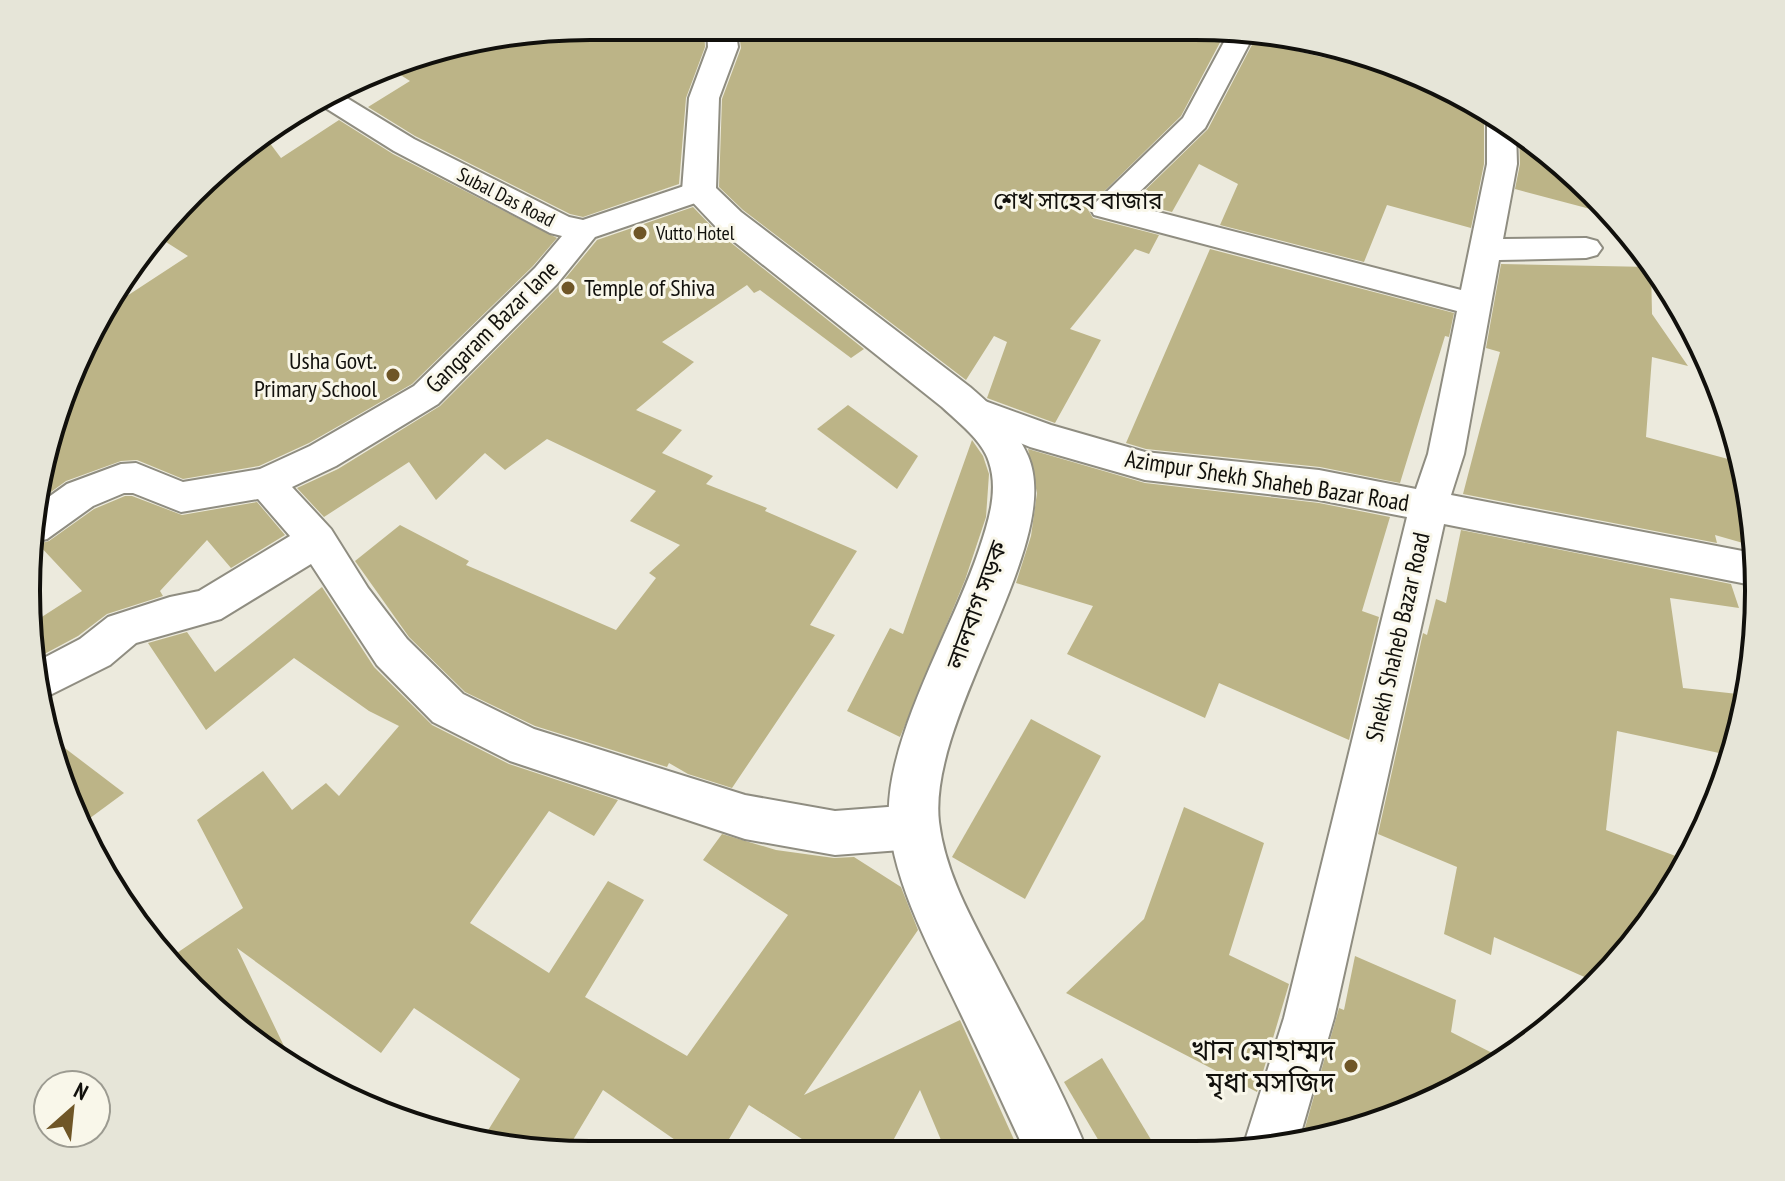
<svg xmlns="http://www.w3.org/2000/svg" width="1785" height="1181" font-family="'PT Sans Narrow','Noto Sans Bengali',sans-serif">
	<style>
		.building { fill: #bcb487 }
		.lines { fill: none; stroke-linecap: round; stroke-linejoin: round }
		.minor-casing { stroke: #8f8d81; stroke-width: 4 }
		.tertiary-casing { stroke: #8f8d81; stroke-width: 4 }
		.minor { fill: #fff; fill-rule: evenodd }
		.tertiary { fill: #fff; fill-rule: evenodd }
		.poi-dot { fill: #6f5627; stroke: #f9f7ea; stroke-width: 3 }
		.labels { text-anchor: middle; stroke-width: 6; stroke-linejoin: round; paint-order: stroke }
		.far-street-label { font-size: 20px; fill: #11100c; stroke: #f9f7ea }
		.far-poi-label { font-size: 20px; fill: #11100c; stroke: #f9f7ea; text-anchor: start }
		.far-quarter-label { font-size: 24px; fill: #11100c; stroke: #f9f7ea }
		.poi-label { font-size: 24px; fill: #11100c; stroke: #f9f7ea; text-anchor: start }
		.street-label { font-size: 24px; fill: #11100c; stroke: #f9f7ea }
		.near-poi-label { font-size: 28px; fill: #11100c; stroke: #f9f7ea; text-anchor: end }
		.rim { fill: none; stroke: #11100c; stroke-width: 4 }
	</style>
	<rect width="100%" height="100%" fill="#eceadd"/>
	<g class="building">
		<polygon points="590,26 704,27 705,47 686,98 679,184 583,217 570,214 415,136 368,107 410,81 388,67 409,56"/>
		<polygon points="738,27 911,28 958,40 959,29 1214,30 1225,33 1181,116 1087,208 1093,218 1159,235 1149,254 1135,249 1070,329 1101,340 1055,423 987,398 1007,342 994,336 966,380 743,210 719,187 722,99 741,48"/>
		<polygon points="1254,41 1322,57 1336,60 1338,57 1444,84 1489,114 1484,122 1484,164 1471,228 1387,205 1364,262 1220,225 1238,184 1199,164 1172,212 1133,202 1208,129"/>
		<polygon points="339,120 393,154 557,238 533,266 412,384 309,443 259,466 183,479 137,460 121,461 66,481 40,500 69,375 107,309 188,256 155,235 263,134 281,158"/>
		<polygon points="1519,134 1567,166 1613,215 1515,189 1520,164"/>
		<polygon points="693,207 715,230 864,349 851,358 760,290 754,293 747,285 662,342 694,362 636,410 682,430 662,453 713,476 706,484 767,508 765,511 857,551 810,625 835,635 732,788 688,774 669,763 667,767 535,726 465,692 409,637 355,561 400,525 469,561 466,565 616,630 656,578 649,573 680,545 630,521 656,491 547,439 505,470 485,453 436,500 409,462 324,517 297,488 338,469 440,406 559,286 597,240"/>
		<polygon points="1210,249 1454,313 1449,337 1445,336 1400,483 1320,467 1146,449 1126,443"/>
		<polygon points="1501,264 1651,267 1652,314 1688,366 1652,357 1646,437 1743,463 1757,547 1715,535 1717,543 1463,494 1500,352 1486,348"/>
		<polygon points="848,405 918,456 897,489 817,429"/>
		<polygon points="972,440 983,456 989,474 986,517 965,580 900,737 847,711 890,628 903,634"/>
		<polygon points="1028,449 1145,483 1319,503 1390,517 1362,611 1379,617 1349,740 1219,683 1205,718 1067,654 1093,606 1016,583 1031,536 1037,493"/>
		<polygon points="125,496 132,496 182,515 257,502 285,535 231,568 207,540 160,591 163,596 107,614 78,636 37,658 34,622 82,591 38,544 49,541 94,509"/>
		<polygon points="1461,530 1731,584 1739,608 1670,598 1683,688 1747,695 1733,756 1617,731 1606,830 1689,861 1619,963 1598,983 1494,937 1491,955 1444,934 1457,867 1378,834 1423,633 1427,635 1436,599 1446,603"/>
		<polygon points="322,587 374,667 432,725 509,764 618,800 594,836 549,811 470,923 549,973 608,881 644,900 585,997 687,1056 788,915 703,860 722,834 776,850 834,858 854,857 901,887 918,930 804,1095 960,1020 1020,1153 946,1152 920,1090 887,1152 822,1152 749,1105 722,1151 691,1151 603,1090 567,1150 516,1150 482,1140 520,1079 414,1008 381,1053 237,948 293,1065 218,1015 171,957 243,908 197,820 263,771 292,810 326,783 339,796 399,726 369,711 294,658 206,730 148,643 187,632 215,672"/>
		<polygon points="1031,719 1101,756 1025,899 952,857"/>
		<polygon points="45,733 124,793 82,824"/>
		<polygon points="1184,807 1264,843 1229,955 1289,984 1257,1092 1066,993 1144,919"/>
		<polygon points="1355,956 1456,1000 1451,1032 1504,1059 1444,1097 1340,1136 1301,1142 1339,1008 1344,1010"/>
		<polygon points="1102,1058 1159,1153 1106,1153 1064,1082"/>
	</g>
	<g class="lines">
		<defs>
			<g id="minor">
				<polygon points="1230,31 1256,31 1205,128 1127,204 1461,290 1487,164 1487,122 1491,116 1516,132 1517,164 1503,239 1586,238 1597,241 1602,248 1597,255 1586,258 1499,260 1464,454 1451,495 1758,554 1757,586 1444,524 1334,1018 1298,1143 1245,1152 1243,1147 1284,1018 1407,517 1319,500 1145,480 1030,447 958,418 953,409 958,400 971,396 1051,425 1145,452 1319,470 1416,489 1428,454 1457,311 1094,215 1090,208 1183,118"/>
				<polygon points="337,92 414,139 569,217 583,220 699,181 710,184 714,191 710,198 595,237 557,284 438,404 336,466 292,487 331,529 368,588 407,639 463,694 534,729 745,795 835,811 914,805 930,811 937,827 930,843 914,849 835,855 745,839 510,761 433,722 377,665 311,564 221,619 136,643 110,665 42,699 38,661 80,639 108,617 170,597 199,591 290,536 258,499 181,512 133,493 124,493 93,506 47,539 30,543 39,504 67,484 121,464 136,463 183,482 260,469 310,446 414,386 535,268 562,236 550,233 394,151 316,102"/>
			</g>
			<path id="tertiary" d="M707 27H735L738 47 719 98 716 188 741 212 970 387C992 406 1016 428 1028 456 1065 542 927 717 939 822 945 872 971 918 994 962 1026 1024 1062 1089 1088 1153H1026C1004 1107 984 1061 962 1016 935 958 892 883 889 818 885 740 953 628 979 550 988 523 999 491 989 462 983 441 958 422 942 407L717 228 682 191 689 98 708 47Z"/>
		</defs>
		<use href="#minor" class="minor-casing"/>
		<use href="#tertiary" class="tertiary-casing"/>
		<use href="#minor" class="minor"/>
		<use href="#tertiary" class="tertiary"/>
	</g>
	<g class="poi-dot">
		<circle cx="640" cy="233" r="8"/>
		<circle cx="568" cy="288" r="8"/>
		<circle cx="393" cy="375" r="8"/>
		<circle cx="1351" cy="1066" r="8"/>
	</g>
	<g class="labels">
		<g class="far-street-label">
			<text transform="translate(506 197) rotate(27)" y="7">Subal Das Road</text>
		</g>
		<g class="far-poi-label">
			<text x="656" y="240">Vutto Hotel</text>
		</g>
		<g class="far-quarter-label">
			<text x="1078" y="209">শেখ সাহেব বাজার</text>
		</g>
		<g class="poi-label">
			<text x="584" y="296">Temple of Shiva</text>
			<text x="377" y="369" text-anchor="end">Usha Govt.<tspan x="377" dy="28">Primary School</tspan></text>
		</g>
		<g class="street-label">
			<text transform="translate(492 327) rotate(-45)" y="8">Gangaram Bazar lane</text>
			<text transform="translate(1267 481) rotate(9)" y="8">Azimpur Shekh Shaheb Bazar Road</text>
			<text transform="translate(977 605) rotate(-70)" y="8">লালবাগ সড়ক</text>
			<text transform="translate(1398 637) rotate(-77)" y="8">Shekh Shaheb Bazar Road</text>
		</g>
		<g class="near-poi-label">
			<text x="1335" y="1060">খান মোহাম্মদ<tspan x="1335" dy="32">মৃধা মসজিদ</tspan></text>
		</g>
	</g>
	<path d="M0 0H1785V1181H0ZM590 40H1195A550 550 0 0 1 1745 590V591A550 550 0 0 1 1195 1141H590A550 550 0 0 1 40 591V590A550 550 0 0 1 590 40Z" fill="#e6e5d8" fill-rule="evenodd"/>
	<path class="rim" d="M590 40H1195A550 550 0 0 1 1745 590V591A550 550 0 0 1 1195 1141H590A550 550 0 0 1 40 591V590A550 550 0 0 1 590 40Z"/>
	<g transform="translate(72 1109) rotate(27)"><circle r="38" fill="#f9f7ea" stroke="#9c9b91" stroke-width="2"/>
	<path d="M0-6L14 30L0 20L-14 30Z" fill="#6f5627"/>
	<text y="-12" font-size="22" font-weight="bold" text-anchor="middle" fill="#11100c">N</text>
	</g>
</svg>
